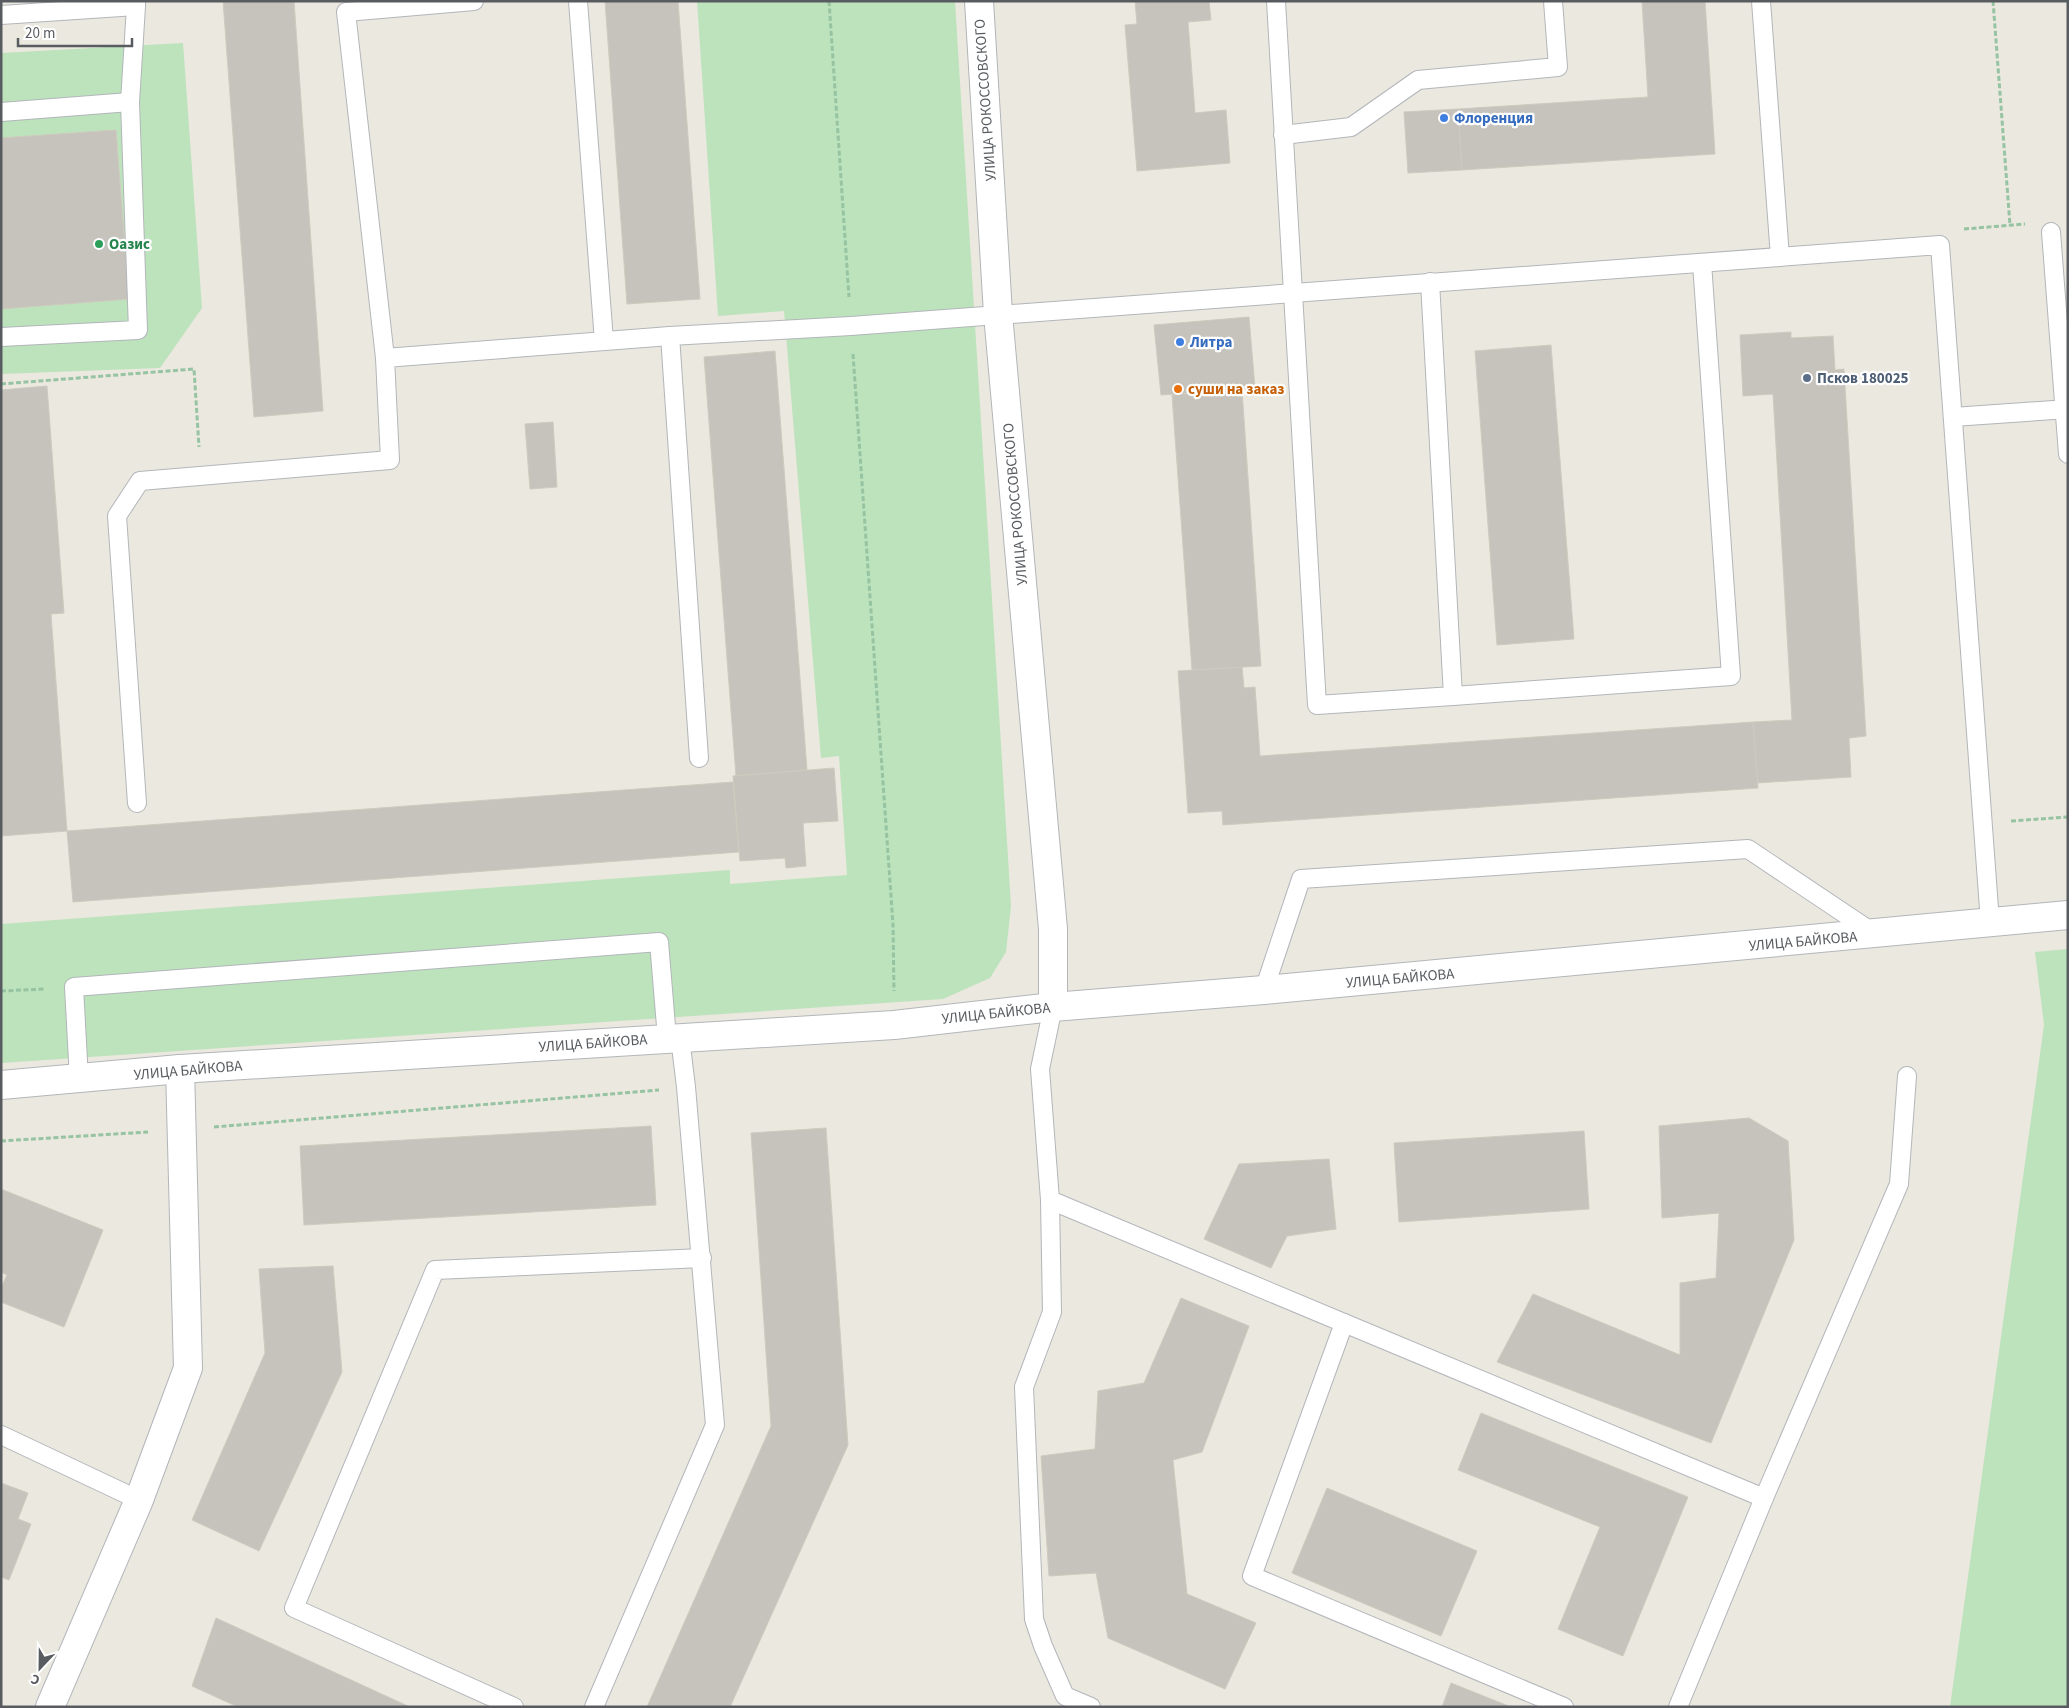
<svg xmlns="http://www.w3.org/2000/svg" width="2069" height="1708" font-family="'Source Sans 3',sans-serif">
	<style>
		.green { fill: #bde3bc }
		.building { fill: #c6c3bd; stroke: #cfcabe }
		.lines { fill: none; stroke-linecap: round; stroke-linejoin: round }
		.lane-casing { stroke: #b2b6ba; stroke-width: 20 }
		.street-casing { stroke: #b2b6ba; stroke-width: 30 }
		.path { stroke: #96c3a1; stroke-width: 3; stroke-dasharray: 5 2.5; stroke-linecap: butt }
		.lane { stroke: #fff; stroke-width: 18 }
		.street { stroke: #fff; stroke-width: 28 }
		.shop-dot { fill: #3f7fe0; stroke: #fff; stroke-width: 2 }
		.leisure-dot { fill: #2e9e5b; stroke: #fff; stroke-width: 2 }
		.service-dot { fill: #5c6f8a; stroke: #fff; stroke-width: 2 }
		.food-dot { fill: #e8710a; stroke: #fff; stroke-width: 2 }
		.labels { text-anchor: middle; stroke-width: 4.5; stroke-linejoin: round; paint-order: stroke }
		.street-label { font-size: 15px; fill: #585c60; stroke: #fff }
		.shop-label { font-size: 15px; font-weight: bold; fill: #366cbe; stroke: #fff; text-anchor: start }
		.leisure-label { font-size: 15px; font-weight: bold; fill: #27864d; stroke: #fff; text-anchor: start }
		.service-label { font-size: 15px; font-weight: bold; fill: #4e5e75; stroke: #fff; text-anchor: start }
		.food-label { font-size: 15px; font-weight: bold; fill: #c56008; stroke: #fff; text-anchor: start }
	</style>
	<rect width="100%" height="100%" fill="#ebe8df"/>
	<g class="green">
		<polygon points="697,1 955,1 1011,906 1006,952 990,978 943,999 1,1063 1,924 730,870 730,884 847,875 839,756 821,758 784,311 718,316"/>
		<polygon points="183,43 202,308 160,368 1,374 1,53"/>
		<polygon points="2068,949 2068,1707 1950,1707 2044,1025 2035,952"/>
	</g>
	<g class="building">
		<polygon points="223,1 294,1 323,411 254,417"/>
		<polygon points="605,1 678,1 700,299 627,304"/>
		<polygon points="1135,1 1209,1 1211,20 1188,22 1195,113 1226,110 1230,163 1137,171 1125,25 1137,24"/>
		<polygon points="1642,1 1705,1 1715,154 1462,170 1458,109 1648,97"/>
		<polygon points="1458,109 1462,170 1408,173 1404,112"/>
		<polygon points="116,130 129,299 1,309 1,138"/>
		<polygon points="1249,317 1255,388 1161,395 1154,325"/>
		<polygon points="1791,332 1791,338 1833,336 1835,370 1844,369 1866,736 1849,738 1851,777 1757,783 1753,722 1792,720 1773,394 1743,396 1740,335"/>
		<polygon points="1551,345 1574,639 1497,645 1475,351"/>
		<polygon points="775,351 807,770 736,776 704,357"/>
		<polygon points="47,386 64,613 51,614 67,831 1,836 1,390"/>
		<polygon points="1242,390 1261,666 1192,670 1172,395"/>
		<polygon points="553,422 557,487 530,489 525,424"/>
		<polygon points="1242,667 1244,688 1255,687 1260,756 1753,722 1758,788 1223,825 1222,811 1188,813 1178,671"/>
		<polygon points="834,768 838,821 803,823 806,866 786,868 785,858 740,861 733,776"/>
		<polygon points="733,782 739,852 73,902 67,831"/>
		<polygon points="1749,1118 1788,1141 1794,1240 1711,1443 1497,1362 1533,1294 1680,1355 1680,1283 1716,1278 1719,1213 1662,1218 1659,1126"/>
		<polygon points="651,1126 656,1205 304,1225 300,1146"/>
		<polygon points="826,1128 848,1445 730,1707 647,1707 771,1426 751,1133"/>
		<polygon points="1584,1131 1589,1209 1399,1222 1394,1143"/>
		<polygon points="1329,1159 1336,1229 1287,1236 1271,1268 1204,1239 1239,1164"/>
		<polygon points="1,1189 103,1230 64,1327 1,1302 1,1288 7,1275 1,1272"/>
		<polygon points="333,1266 342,1372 259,1551 192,1520 265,1353 259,1269"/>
		<polygon points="1181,1298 1249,1326 1202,1452 1173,1460 1187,1594 1256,1623 1225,1689 1108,1638 1096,1573 1049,1576 1041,1456 1095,1449 1098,1391 1144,1383"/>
		<polygon points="1481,1413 1688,1497 1623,1656 1558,1629 1600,1527 1458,1470"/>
		<polygon points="1,1483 28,1493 18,1519 31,1524 9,1580 1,1577"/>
		<polygon points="1327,1488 1477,1551 1441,1636 1292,1573"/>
		<polygon points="216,1618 410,1707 238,1707 192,1686"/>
		<polygon points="1451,1683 1511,1707 1442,1707"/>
	</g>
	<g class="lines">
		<defs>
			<g id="lane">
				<polyline points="578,1 604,341"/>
				<polyline points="1276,1 1317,705 1453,696 1430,282"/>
				<polyline points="1761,1 1780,257"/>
				<polyline points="1,15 136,6 136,1"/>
				<polyline points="1,112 130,102"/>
				<polyline points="1283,135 1351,127 1418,80 1558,67 1553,1"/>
				<polyline points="2051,232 2068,454"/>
				<polyline points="670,336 699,758"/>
				<polyline points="1,337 138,330 130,102 136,6"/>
				<polyline points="385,358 346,12 474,1"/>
				<polyline points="1953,417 2068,409"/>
				<polyline points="1453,696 1731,676 1702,263"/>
				<polyline points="137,803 117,516 140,481 390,460 385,358 670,336 851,326 1940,245 1990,922"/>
				<polyline points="1264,990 1301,879 1748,849 1875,934"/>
				<polyline points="1053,1007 1040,1069 1050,1200 1344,1323"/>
				<polyline points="79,1079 74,987 659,942 667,1038"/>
				<polyline points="1050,1200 1052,1312 1024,1387 1034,1619 1043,1646 1065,1696 1091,1707"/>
				<polyline points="1,1435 139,1500"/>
				<polyline points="514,1707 294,1608 435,1270 702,1258"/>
				<polyline points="594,1707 715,1425 686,1087 680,1038"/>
				<polyline points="1564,1707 1252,1576 1344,1323 1764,1498"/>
				<polyline points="1678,1707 1764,1498 1899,1184 1907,1076"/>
			</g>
			<g id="street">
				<polyline points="979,1 998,314 1053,929 1053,1007"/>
				<polyline points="1,1085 180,1069 894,1025 1053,1007 1264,990 2068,915"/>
				<polyline points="50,1707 139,1500 188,1368 180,1069"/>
			</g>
		</defs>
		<use href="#lane" class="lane-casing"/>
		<use href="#street" class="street-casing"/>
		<g class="path">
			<polyline points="829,1 849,297"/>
			<polyline points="1993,1 2010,225"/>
			<polyline points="1964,229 2025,224"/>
			<polyline points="853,354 893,925 894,991"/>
			<polyline points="1,384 194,369 199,447"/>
			<polyline points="2011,821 2068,817"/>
			<polyline points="1,991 46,989"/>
			<polyline points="214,1127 659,1090"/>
			<polyline points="1,1141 148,1132"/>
		</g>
		<use href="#lane" class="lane"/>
		<use href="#street" class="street"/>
	</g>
	<g class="shop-dot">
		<circle cx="1444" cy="118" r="5"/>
		<circle cx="1180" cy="342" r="5"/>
	</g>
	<circle class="leisure-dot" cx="99" cy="244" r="5"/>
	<circle class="service-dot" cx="1807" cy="378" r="5"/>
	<circle class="food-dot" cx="1178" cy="389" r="5"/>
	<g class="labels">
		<g class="street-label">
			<text transform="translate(985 100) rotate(-94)" y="5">УЛИЦА РОКОССОВСКОГО</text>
			<text transform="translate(1015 504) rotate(-95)" y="5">УЛИЦА РОКОССОВСКОГО</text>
			<text transform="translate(1803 941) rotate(-5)" y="5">УЛИЦА БАЙКОВА</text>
			<text transform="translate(1400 978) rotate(-5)" y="5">УЛИЦА БАЙКОВА</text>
			<text transform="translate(996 1013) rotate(-6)" y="5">УЛИЦА БАЙКОВА</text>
			<text transform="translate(593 1043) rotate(-4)" y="5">УЛИЦА БАЙКОВА</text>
			<text transform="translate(188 1070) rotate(-5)" y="5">УЛИЦА БАЙКОВА</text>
		</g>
		<g class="shop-label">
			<text x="1454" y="123">Флоренция</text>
			<text x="1190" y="347">Литра</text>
		</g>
		<g class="leisure-label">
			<text x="109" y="249">Оазис</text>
		</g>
		<g class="service-label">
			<text x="1817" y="383">Псков 180025</text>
		</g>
		<g class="food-label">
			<text x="1188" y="394">суши на заказ</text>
		</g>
	</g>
	<rect width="2069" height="1708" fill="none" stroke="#585c60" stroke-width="5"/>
	<g transform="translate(40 1668) rotate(202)" stroke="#ffffff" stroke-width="4" paint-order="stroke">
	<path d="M0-4L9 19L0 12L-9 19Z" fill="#585c60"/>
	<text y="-8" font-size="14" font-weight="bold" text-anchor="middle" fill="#585c60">С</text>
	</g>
	<path d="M18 38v8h114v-8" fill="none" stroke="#585c60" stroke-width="2.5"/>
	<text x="25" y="38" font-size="15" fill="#585c60" stroke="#ffffff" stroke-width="4" paint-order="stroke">20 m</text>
</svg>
